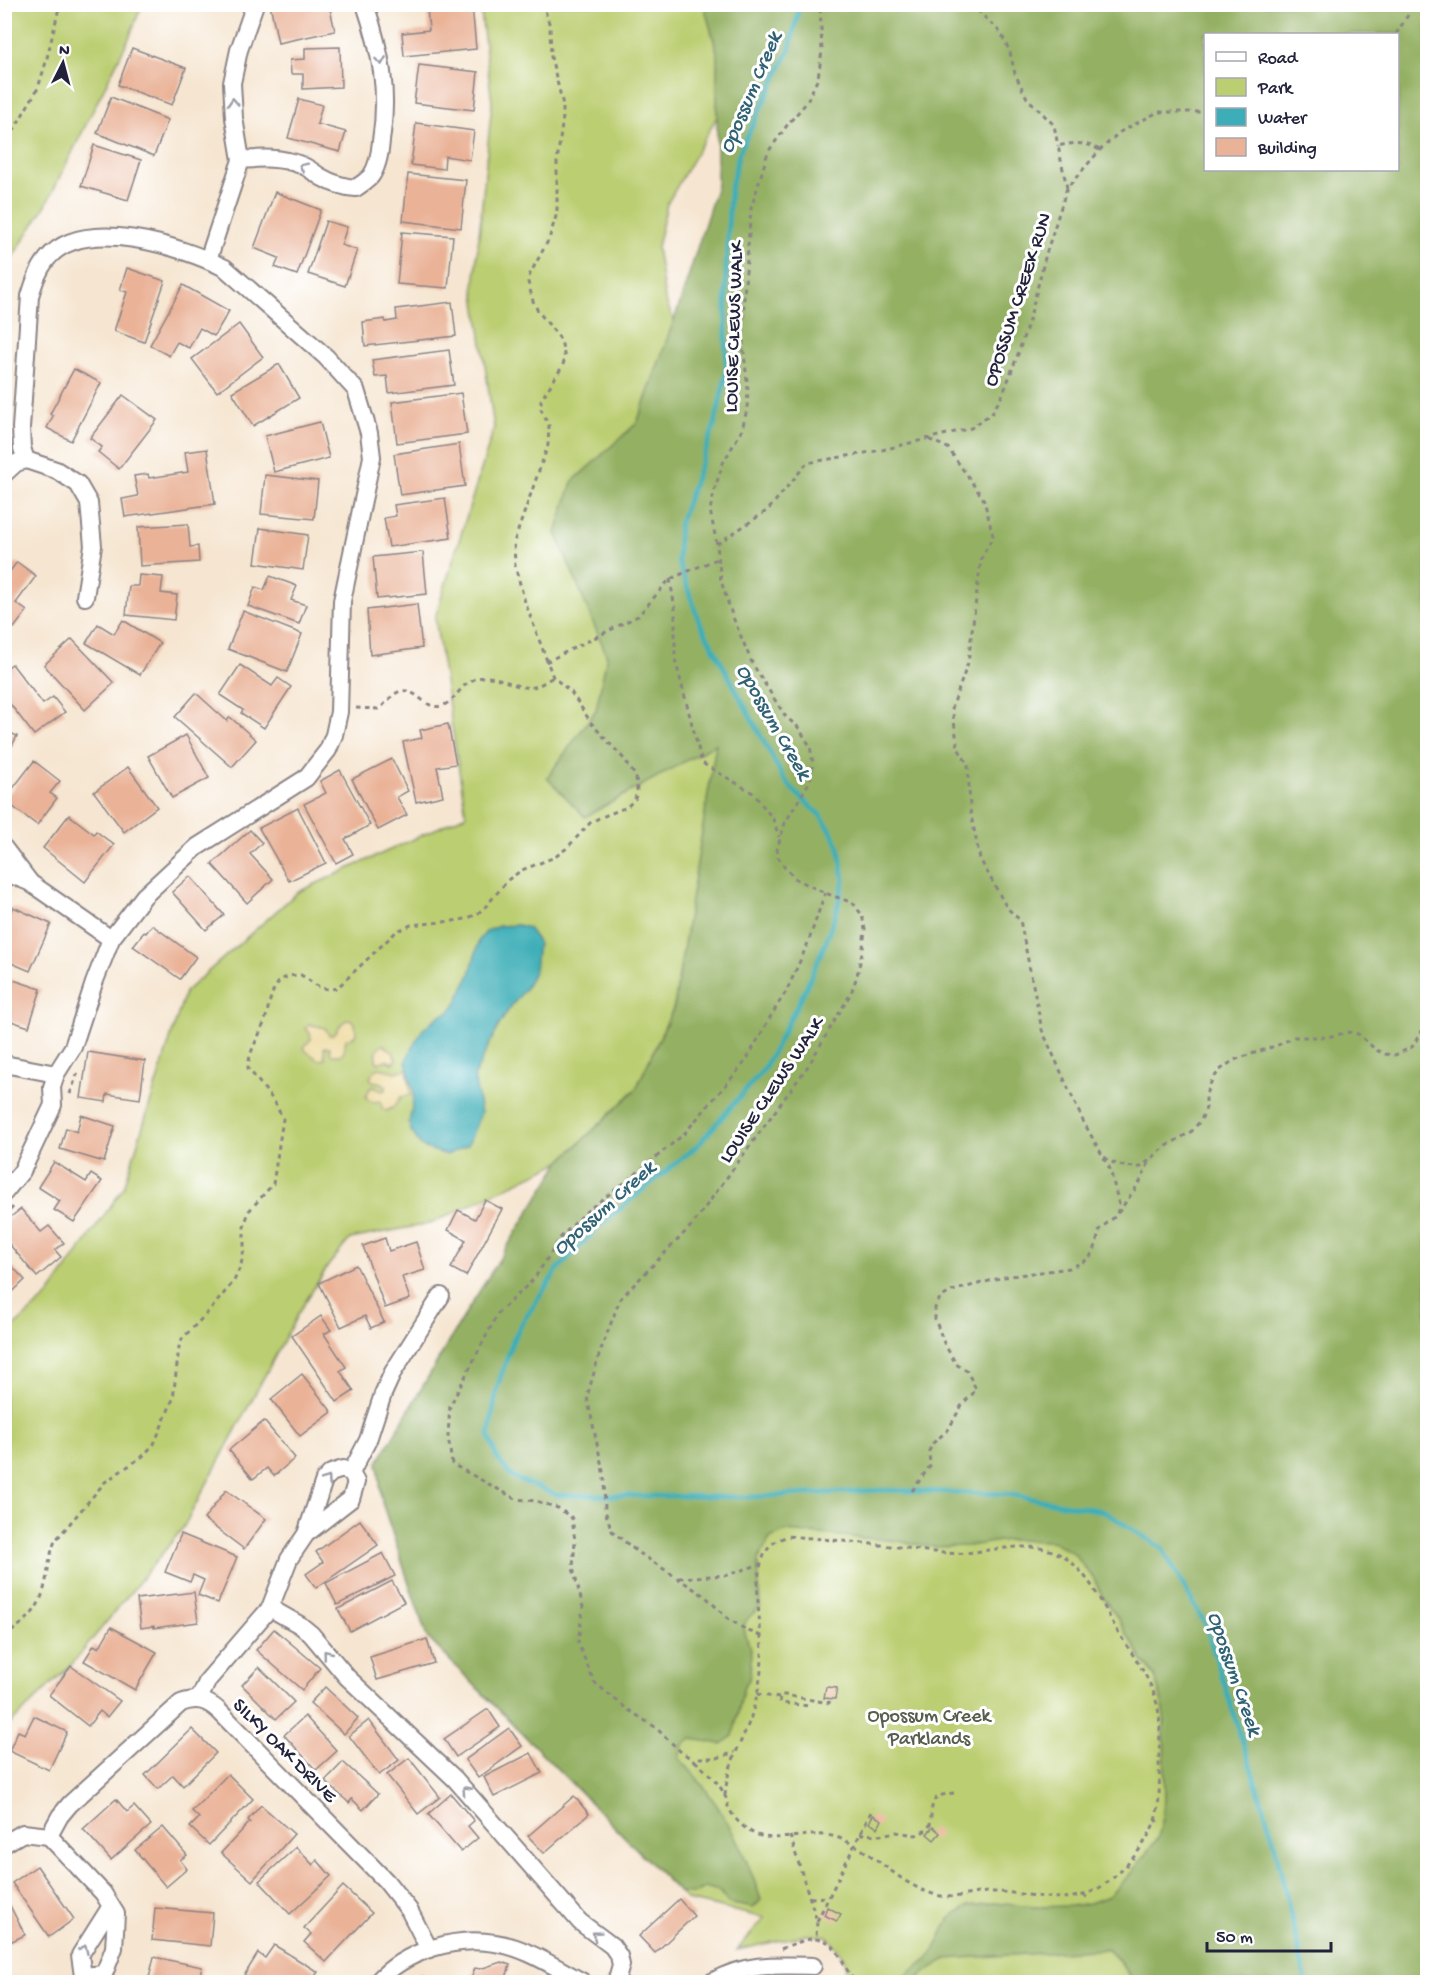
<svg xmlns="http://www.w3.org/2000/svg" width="1432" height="1987" font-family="'Gochi Hand',sans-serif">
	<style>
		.green { fill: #bbce71; stroke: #6e7856; stroke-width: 1.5 }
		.forest { fill: #94b163; stroke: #5b6a4f; stroke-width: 1.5; fill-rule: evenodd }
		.sand { fill: #eeda9e; stroke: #887e6c; stroke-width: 1.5 }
		.water { fill: #3daeb7; stroke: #306879; stroke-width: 1.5 }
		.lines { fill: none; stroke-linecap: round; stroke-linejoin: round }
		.stream { stroke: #3daeb7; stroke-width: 5 }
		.building { fill: #eab398 }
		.minor-casing { stroke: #8c8486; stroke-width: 20 }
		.path { stroke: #8c8486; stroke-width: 3; stroke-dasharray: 4.5 4.5; stroke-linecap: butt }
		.minor { stroke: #fff; stroke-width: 16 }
		.oneway { stroke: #9c9ca7 }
		.labels { text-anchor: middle; stroke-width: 6; stroke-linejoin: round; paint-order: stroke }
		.street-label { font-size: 20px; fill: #22223b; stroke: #fff }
		.park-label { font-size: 20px; fill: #585e4e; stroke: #fff }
		.water-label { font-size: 21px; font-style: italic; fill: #2e6173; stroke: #fff }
	</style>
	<rect width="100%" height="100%" fill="#fff"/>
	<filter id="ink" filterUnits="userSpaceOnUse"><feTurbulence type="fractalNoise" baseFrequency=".0167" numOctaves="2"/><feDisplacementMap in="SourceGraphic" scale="12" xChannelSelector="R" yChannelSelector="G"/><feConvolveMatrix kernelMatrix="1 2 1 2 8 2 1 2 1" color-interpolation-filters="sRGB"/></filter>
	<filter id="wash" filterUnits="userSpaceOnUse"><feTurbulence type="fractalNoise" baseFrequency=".008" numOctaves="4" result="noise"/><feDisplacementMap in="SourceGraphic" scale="24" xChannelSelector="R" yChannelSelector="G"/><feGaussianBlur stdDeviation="1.35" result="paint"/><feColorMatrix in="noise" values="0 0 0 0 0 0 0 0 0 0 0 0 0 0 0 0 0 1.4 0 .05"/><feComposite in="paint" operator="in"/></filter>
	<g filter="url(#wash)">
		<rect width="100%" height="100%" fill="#f6e6d1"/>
		<g class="green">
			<polygon points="5,4 142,5 129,38 46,205 5,269"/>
			<polygon points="480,5 742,5 729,96 667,204 657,247 665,299 690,360 717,743 674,1007 636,1089 560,1162 432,1223 350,1239 328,1266 299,1312 183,1528 73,1663 5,1729 4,1335 47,1297 124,1187 185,992 298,892 466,815 435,618 494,428 474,287 492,102"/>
			<path d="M378 1462 1103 1511 1234 1720 1109 1949 1135 1982H841C854 1964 838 1950 827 1936L804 1935 737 1950 765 1918 687 1900 427 1637 382 1502Z"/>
		</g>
		<path class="forest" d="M704 5H1427V1982H1135L1109 1949 945 1959 913 1982H877L903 1978 932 1955 949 1919 969 1906 994 1903 1036 1907 1071 1906 1090 1903 1109 1896 1131 1873 1158 1838 1163 1818 1165 1799 1164 1710 1155 1676 1143 1661 1115 1614 1103 1598 1094 1579 1073 1553 1052 1541 1006 1540 968 1546 933 1547 898 1541 786 1531 770 1538 758 1561 760 1608C733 1627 748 1631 751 1655 751 1663 750 1672 749 1680L744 1686 733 1736 721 1744 692 1739 683 1745 679 1758C718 1798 744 1847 761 1900L753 1908 728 1903 719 1891 705 1887 693 1894 680 1893 427 1637 382 1502 378 1462 467 1311 560 1162 636 1089 674 1007 716 744 585 817 547 778 596 710 607 656 556 533 572 482 637 423 680 303 717 185V52ZM1206 34H1398V170H1206Z"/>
		<g class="sand">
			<path d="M350 1019 355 1023 356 1033 354 1037 346 1039 344 1051 341 1055H332L330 1053V1047H325L324 1048 325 1059 319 1060 306 1051 304 1047 311 1039 310 1033 306 1029 309 1024 325 1028 329 1035H333C340 1030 339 1021 350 1019Z"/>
			<polygon points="384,1045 393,1052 396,1059 393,1063 386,1060 378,1063 376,1060 377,1050 380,1046"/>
			<polygon points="379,1068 396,1072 407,1069 411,1095 401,1097 394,1107 387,1111 382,1109 381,1101 374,1102 368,1100 366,1097 370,1088 374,1087 382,1091 386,1090 386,1086 382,1083 372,1081 370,1078 374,1071"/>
		</g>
		<polygon class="water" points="517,925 528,928 538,942 535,970 525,989 509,1009 498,1027 474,1076 481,1113 468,1145 447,1155 422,1147 411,1131 409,1123 414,1094 406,1062 408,1056 423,1029 439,1016 449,1012 456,1004 470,974 479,940 487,931 499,926"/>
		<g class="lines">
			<polyline class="stream" points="797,4 798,13 789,51 739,153 730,191 726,267 726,374 715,424 679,525 678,561 699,621 784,779 796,793 819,814 830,829 839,847 844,880 836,913 825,944 803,994 764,1069 697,1146 601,1224 558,1269 525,1318 513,1340 497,1388 489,1436 497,1458 512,1477 557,1495 749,1497 883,1490 1006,1494 1103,1511 1162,1548 1205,1624 1273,1837 1306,1982"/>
		</g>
		<g id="blocks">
			<g class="building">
				<polygon points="270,4 329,4 335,31 278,43"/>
				<polygon points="472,4 476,49 404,56 402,33 429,30 427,8"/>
				<polygon points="340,47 341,87 303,89 303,74 291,74 290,60 305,59 305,48"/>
				<polygon points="132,48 186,68 172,105 118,85"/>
				<polygon points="419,65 478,72 474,110 414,103"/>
				<polygon points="111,97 168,120 154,156 97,133"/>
				<polygon points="299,99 322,105 317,124 346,132 340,152 288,138"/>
				<polygon points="416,123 474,131 470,160 445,156 444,169 411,165"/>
				<polygon points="94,145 141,160 128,200 81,186"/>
				<polygon points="408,174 466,180 461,228 403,221"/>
				<polygon points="275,192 321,210 297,275 275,267 279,258 254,248"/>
				<polygon points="326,221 347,227 341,245 357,250 345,286 308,274"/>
				<polygon points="402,232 453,236 448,288 397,284"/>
				<polygon points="127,268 165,281 144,342 114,331 127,292 120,290"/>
				<polygon points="183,285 229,311 214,336 200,328 189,348 177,342 169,356 150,345"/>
				<polygon points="452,302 456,336 365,346 363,322 385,319 385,322 397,320 396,309"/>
				<polygon points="239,324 263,357 217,392 192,359"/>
				<polygon points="449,350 454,385 389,393 387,376 375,377 372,360"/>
				<polygon points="279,364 299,398 253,426 232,392"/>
				<polygon points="74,369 101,383 71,441 47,428 53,416 50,414"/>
				<polygon points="461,393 467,434 397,443 392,402"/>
				<polygon points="123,395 157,420 119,469 98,452 102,447 90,438"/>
				<polygon points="320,422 329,458 274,472 265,436"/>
				<polygon points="459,444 465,486 400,495 394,454"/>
				<polygon points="207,449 215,504 125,517 122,499 138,496 134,476 148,474 149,478 188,472 185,452"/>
				<polygon points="265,475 318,481 314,519 261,514"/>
				<polygon points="445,498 451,538 389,547 384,518 396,516 394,505"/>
				<polygon points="188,524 190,547 198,546 199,562 140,566 138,527"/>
				<polygon points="260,528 308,535 303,570 255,563"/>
				<polygon points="423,552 427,594 377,599 373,557"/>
				<polygon points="17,562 36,576 16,603 27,611 14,628 4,621 4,579"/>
				<polygon points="139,575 163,577 161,593 177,595 174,620 126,615 129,586 138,586"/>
				<polygon points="270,576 297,586 291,600 306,605 299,624 248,606 255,587 264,590"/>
				<polygon points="417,604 422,648 370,655 367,610"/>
				<polygon points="243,611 302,634 287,672 228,649"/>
				<polygon points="123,620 160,643 140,675 86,643 98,624 114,634"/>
				<polygon points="72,639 114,683 85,710 44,665"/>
				<polygon points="12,664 43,704 53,697 65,712 34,735 4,696 4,670"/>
				<polygon points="240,665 272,686 278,678 291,687 264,728 241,713 243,710 220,695"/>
				<polygon points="196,693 227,721 230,717 256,740 232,767 175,717"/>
				<polygon points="448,724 456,764 437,767 443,796 416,802 403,742 422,738 420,730"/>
				<polygon points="4,730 17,736 4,761"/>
				<polygon points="186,735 209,778 172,798 148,756"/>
				<polygon points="392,759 408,791 397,797 407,815 378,830 352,779"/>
				<polygon points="34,761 60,781 50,793 57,798 37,825 4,800"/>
				<polygon points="128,767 157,807 124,832 94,792"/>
				<polygon points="340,770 370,825 345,839 353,854 336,863 304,804 326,793 320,781"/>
				<polygon points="298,808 326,863 289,881 259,828"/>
				<polygon points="69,815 94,834 96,831 114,845 85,882 43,848"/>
				<polygon points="250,830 262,843 250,854 273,879 247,903 212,864"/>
				<polygon points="190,876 224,915 206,930 172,892"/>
				<polygon points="13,907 51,924 30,971 4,960 4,926"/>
				<polygon points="152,925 196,957 180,979 133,946 144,932 146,933"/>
				<polygon points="4,977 41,989 29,1027 5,1019 8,1011 4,1010"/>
				<polygon points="88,1052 145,1061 140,1099 107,1094 106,1102 81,1098"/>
				<polygon points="81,1115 115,1126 104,1162 60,1149 66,1128 77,1132"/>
				<polygon points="54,1162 86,1182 91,1174 102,1181 74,1222 54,1210 60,1201 38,1187"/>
				<polygon points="485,1200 502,1209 466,1276 451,1268 466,1240 448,1230 458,1210 475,1219"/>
				<polygon points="21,1209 41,1232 49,1226 64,1243 55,1250 61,1257 37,1277 4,1238 4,1222"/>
				<polygon points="385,1238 389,1251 416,1242 425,1270 402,1277 410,1299 385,1308 363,1246"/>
				<polygon points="4,1258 25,1280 4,1300"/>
				<polygon points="356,1265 384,1322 371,1328 365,1316 341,1327 319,1283"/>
				<polygon points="321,1316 331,1330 324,1334 346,1367 340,1371 354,1391 337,1402 292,1336"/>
				<polygon points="302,1374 332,1412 300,1436 271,1399"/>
				<polygon points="264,1421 295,1458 274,1476 267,1468 253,1479 229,1450"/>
				<polygon points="226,1490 266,1519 244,1549 204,1519"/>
				<polygon points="360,1520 378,1545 316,1588 306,1574 323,1562 316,1552"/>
				<polygon points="181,1534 237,1557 218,1603 198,1595 204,1580 193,1575 190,1582 165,1572"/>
				<polygon points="383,1553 395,1576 337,1605 326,1583"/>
				<polygon points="392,1581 404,1602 350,1631 338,1609"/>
				<polygon points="194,1592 198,1622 154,1628 154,1626 141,1628 137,1599"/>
				<polygon points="111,1627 157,1652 135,1690 84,1661 94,1645 99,1648"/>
				<polygon points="274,1629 320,1668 302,1690 256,1650"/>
				<polygon points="427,1639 434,1663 377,1680 370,1657"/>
				<polygon points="71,1666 120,1701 107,1717 100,1711 88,1726 49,1695"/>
				<polygon points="259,1667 294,1702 276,1719 242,1685"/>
				<polygon points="325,1687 358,1718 344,1734 310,1703"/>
				<polygon points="826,1687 837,1688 835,1699 824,1698"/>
				<polygon points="488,1709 500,1727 456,1757 444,1739"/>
				<polygon points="34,1716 67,1732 49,1770 9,1751 18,1731 25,1734"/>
				<polygon points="305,1716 337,1751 316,1770 284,1735"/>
				<polygon points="369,1720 399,1760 379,1775 349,1736"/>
				<polygon points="509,1728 522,1746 478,1778 465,1760"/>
				<polygon points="192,1729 216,1753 183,1786 173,1775 158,1789 145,1775"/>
				<polygon points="531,1753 542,1773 494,1797 484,1777"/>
				<polygon points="409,1758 440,1797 418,1814 387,1775"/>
				<polygon points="343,1762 378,1794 363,1810 352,1799 349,1803 325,1781"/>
				<polygon points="228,1774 253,1799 209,1845 190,1827 199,1818 192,1811"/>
				<polygon points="451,1794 474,1821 468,1826 478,1838 461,1852 428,1814"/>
				<polygon points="574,1796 589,1814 544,1853 528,1836"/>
				<polygon points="116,1799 127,1812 134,1806 151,1825 111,1860 83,1829"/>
				<polygon points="261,1805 294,1834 252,1881 221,1853 250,1822 248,1820"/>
				<polygon points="873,1815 882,1820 878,1828 869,1823"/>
				<polygon points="163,1827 187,1855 180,1860 187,1869 166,1887 135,1850"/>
				<polygon points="933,1827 940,1833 934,1840 927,1834"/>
				<polygon points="296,1847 313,1865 317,1860 331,1876 290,1914 259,1881"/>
				<polygon points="37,1866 74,1919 49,1937 12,1883"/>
				<polygon points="343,1886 372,1913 326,1962 304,1942 311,1934 304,1928"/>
				<polygon points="4,1894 25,1935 4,1945"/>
				<polygon points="679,1899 694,1916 655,1953 639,1936"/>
				<polygon points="827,1907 841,1914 837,1921 824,1915"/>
				<polygon points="155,1908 213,1913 210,1946 152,1940"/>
				<polygon points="274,1945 318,1972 311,1982 248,1982 242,1979 258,1953 265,1958"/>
				<polygon points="154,1957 202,1967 198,1982 148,1982"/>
				<polygon points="501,1962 510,1965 506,1978 517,1982 470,1982 475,1968 480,1969"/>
				<polygon points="422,1976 429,1982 415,1982"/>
				<polygon points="15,1977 16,1982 4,1982 4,1980"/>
			</g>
		</g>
	</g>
	<g filter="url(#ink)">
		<use href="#blocks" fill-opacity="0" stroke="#8c8486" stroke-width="1.5"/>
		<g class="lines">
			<defs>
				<g id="minor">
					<path d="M241 160C262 158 281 157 301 165 308 167 314 173 321 177 333 184 342 187 356 188 361 184 367 181 371 176 378 166 380 153 381 141 389 91 381 52 365 4"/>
					<polyline points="208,260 241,160 234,118 232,83 239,50 255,4"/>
					<polyline points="26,460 56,470 78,484 89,503 93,546 85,597"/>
					<path d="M4 474 16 463 26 460 22 448 21 428 30 296C34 283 38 270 47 259 83 214 183 247 225 268L326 357 356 390 369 433 372 457 342 601 339 712 334 735 328 750 306 778 197 847 144 896 111 939 94 983 73 1047 56 1074 52 1087 53 1105 22 1171 4 1193"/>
					<polyline points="4,848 29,881"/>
					<polyline points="4,872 29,882 111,939"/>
					<polyline points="4,1064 56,1074"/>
					<polyline points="351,1473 368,1440 383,1394 393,1372 441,1296"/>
					<polyline points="270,1608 300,1625 311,1634 347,1677 455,1779 580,1922 612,1946 619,1956 621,1965 616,1982"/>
					<polyline points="199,1699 208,1680 270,1608 289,1559 306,1534 324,1480 331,1473 343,1469 351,1473 356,1482 351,1499 306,1534"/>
					<polyline points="49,1836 103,1893 116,1914 114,1948 104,1974 83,1976 80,1955 111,1906"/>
					<path d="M4 1844 23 1833 49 1836 60 1816 70 1804 181 1703C197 1697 207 1700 219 1711L386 1881 409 1910 429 1949"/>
					<path d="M377 1982C405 1951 455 1936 495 1943 526 1947 556 1968 583 1982"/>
					<path d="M712 1982C745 1963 776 1965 813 1966"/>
				</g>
			</defs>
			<use href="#minor" class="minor-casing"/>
			<g class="path">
				<polyline points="971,4 1001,33 1010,52 1015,74 1027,98 1054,125 1058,146"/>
				<polyline points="1396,34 1415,4"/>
				<polyline points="4,147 38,88 46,62 60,4"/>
				<path d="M1067 188 1058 146C1075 142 1085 142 1100 150"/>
				<polyline points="717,544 768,510 807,463 882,450 971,428 992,413 1003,394 1018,354 1030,317 1046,254 1067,188 1100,150 1120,132 1158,112 1206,112"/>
				<polyline points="670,579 675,609 675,659 702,763 753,793 773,819 779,837"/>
				<polyline points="546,662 638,616 670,579 717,559"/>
				<path d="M356 708 378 709C385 705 389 698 395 694 413 681 424 711 441 706 459 701 460 677 487 677 504 677 520 692 537 686 542 684 548 680 553 677"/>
				<polyline points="70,1094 78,1072"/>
				<path d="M1104 1157C1116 1166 1126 1167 1141 1167L1165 1147 1192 1131 1201 1120 1206 1108V1094L1212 1080 1220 1070 1234 1060 1278 1045 1294 1037H1327L1350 1032 1358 1034 1376 1050 1385 1054 1395 1055 1412 1047 1423 1029 1428 1026"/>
				<polyline points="1118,1213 1140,1182 1149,1162"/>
				<polyline points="4,1217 13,1207"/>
				<polyline points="912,1491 930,1466 929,1451 933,1443 948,1430 963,1403 971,1396 976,1389 967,1371 956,1364 944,1343 935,1319 935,1308 940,1298 952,1291 1004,1277 1070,1268 1089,1259 1095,1248 1100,1229 1117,1215 1119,1205 1110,1169 1083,1121 1042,1030 1020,920 1007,908 980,859 970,810 968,765 958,748 952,708 968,663 981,559 993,536 984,500 948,448 928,439"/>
				<polyline points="679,1578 727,1575 761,1564"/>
				<polyline points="761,1636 746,1630 726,1617 706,1597 635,1550 612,1531 605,1511 604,1476 587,1397 599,1355 620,1299 693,1224 808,1066 851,993 857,976 863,948 865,929 862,915 853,903 825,893 796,879 785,868 778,857 777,849 785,823 810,781 813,763 810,746 798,727 786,717 773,697 752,663 732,615 721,581 717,545 710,510 715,488 723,463 742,430 747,409 748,390 743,344 744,296 751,209 768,152 788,124 807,102 818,78 822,51 820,4"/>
				<path d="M4 1637C14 1629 26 1622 33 1612 49 1592 46 1563 55 1541L105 1482 143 1456 154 1444 173 1399 179 1347 182 1339 211 1309 234 1281 241 1265 244 1249V1227L249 1211 273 1184 283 1119 274 1101 248 1068C249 1051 258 1039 264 1023 269 1010 269 993 279 982 285 976 293 975 301 975 314 983 321 992 337 988L397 931 411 925 453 921 466 919 477 914 486 906 509 879 522 870 555 857 567 848 590 823 599 818 627 807 635 799 637 790 636 777 625 760 592 724 571 692 553 677 525 602 515 566 514 542 548 445 549 426 541 409V400L562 367 565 359 561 340 538 311 533 301 528 282 530 274 549 239 557 213V162L563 117V105L551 57 550 26 543 4"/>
				<polyline points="757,1694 779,1698 782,1695 785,1695 829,1703 830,1698"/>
				<polyline points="779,1698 781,1703 810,1706"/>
				<polyline points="696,1762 680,1751 655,1727 627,1709 594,1682 578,1643 583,1607 573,1568 575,1541 572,1518 558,1508 536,1501 516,1499 452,1464 448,1436 450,1406 498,1313 534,1279 561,1237 588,1210 631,1178 684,1134 746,1061 769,1019 787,990 808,943 825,893"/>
				<path d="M725 1795C728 1765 737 1751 748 1725 756 1704 761 1680 762 1658 763 1626 747 1571 771 1545 776 1540 782 1539 787 1536 825 1539 862 1543 899 1547 922 1550 943 1555 966 1553 994 1550 1035 1540 1061 1555 1091 1572 1105 1612 1123 1640 1137 1661 1151 1680 1157 1704 1161 1720 1160 1739 1159 1755 1159 1775 1161 1797 1156 1817 1148 1846 1115 1884 1086 1894 1056 1904 1022 1891 991 1892 974 1892 958 1899 941 1896 900 1888 876 1851 839 1838 812 1828 780 1845 755 1834 744 1829 733 1818 728 1806 727 1803 727 1799 725 1796 720 1783 706 1771 696 1762L697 1758H717L735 1752"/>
				<polyline points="1156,1818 1158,1825"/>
				<path d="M860 1834 880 1835 896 1832 916 1835 927 1830 930 1825C933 1805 928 1795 954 1793"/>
				<polyline points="790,1836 817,1921 816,1937"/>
				<polyline points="1083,1895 1090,1899"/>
				<polyline points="810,1898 828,1897"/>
				<polyline points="817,1921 873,1808"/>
				<path d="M781 1949C805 1939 826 1929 841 1958 846 1967 849 1975 855 1982"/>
				<polyline points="681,1982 698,1974"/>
			</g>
			<use href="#minor" class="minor"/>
		</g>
		<defs><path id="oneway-chevron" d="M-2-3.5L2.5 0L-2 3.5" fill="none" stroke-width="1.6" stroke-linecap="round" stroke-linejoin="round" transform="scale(1.5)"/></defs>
		<g class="oneway">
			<use href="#oneway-chevron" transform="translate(381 61) rotate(81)"/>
			<use href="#oneway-chevron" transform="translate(233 102) rotate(-93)"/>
			<use href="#oneway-chevron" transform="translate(303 167) rotate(-154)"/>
			<use href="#oneway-chevron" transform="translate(327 1480) rotate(-55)"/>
			<use href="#oneway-chevron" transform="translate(327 1654) rotate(-129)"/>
			<use href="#oneway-chevron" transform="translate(466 1790) rotate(-132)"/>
			<use href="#oneway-chevron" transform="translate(596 1935) rotate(-143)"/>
			<use href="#oneway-chevron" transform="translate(84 1949) rotate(-65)"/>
		</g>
	</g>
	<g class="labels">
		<g class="street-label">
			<text transform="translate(1016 299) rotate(-72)" y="7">OPOSSUM CREEK RUN</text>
			<text transform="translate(732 327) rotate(-88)" y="7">LOUISE CLEWS WALK</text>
			<text transform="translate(770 1089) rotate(-56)" y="7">LOUISE CLEWS WALK</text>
			<text transform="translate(286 1749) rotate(45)" y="7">SILKY OAK DRIVE</text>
		</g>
		<g class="park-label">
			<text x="929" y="1721">Opossum Creek<tspan x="929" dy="23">Parklands</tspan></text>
		</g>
		<g class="water-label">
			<text transform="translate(749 92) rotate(-67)" y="7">Opossum Creek</text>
			<text transform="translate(775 721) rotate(60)" y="7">Opossum Creek</text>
			<text transform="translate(603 1207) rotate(-42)" y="7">Opossum Creek</text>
			<text transform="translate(1236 1673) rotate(71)" y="7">Opossum Creek</text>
		</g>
	</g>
	<rect width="1432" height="1987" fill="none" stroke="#fff" stroke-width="24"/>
	<rect x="1204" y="33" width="195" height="138" fill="#ffffff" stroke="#a7a7b1" stroke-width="1.5"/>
	<rect x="1216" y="52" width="30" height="9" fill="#ffffff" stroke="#a7a7b1" stroke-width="1.5"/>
	<text x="1258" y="63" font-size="18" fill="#22223b">Road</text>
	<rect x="1216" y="78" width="30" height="18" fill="#bbce71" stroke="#a7a7b1" stroke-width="1.5"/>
	<text x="1258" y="93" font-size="18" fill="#22223b">Park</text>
	<rect x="1216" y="108" width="30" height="18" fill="#3daeb7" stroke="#a7a7b1" stroke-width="1.5"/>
	<text x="1258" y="123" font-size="18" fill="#22223b">Water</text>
	<rect x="1216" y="138" width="30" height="18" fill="#eab398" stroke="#a7a7b1" stroke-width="1.5"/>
	<text x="1258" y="153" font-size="18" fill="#22223b">Building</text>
	<g transform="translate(63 63) rotate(6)" stroke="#ffffff" stroke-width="4.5" paint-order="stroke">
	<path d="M0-4.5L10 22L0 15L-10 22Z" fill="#22223b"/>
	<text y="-9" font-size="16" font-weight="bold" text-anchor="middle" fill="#22223b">N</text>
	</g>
	<path d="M1207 1942v9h124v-9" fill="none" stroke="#22223b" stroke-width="3"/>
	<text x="1216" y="1942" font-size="18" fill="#22223b" stroke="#ffffff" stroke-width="4.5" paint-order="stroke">50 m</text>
</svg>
